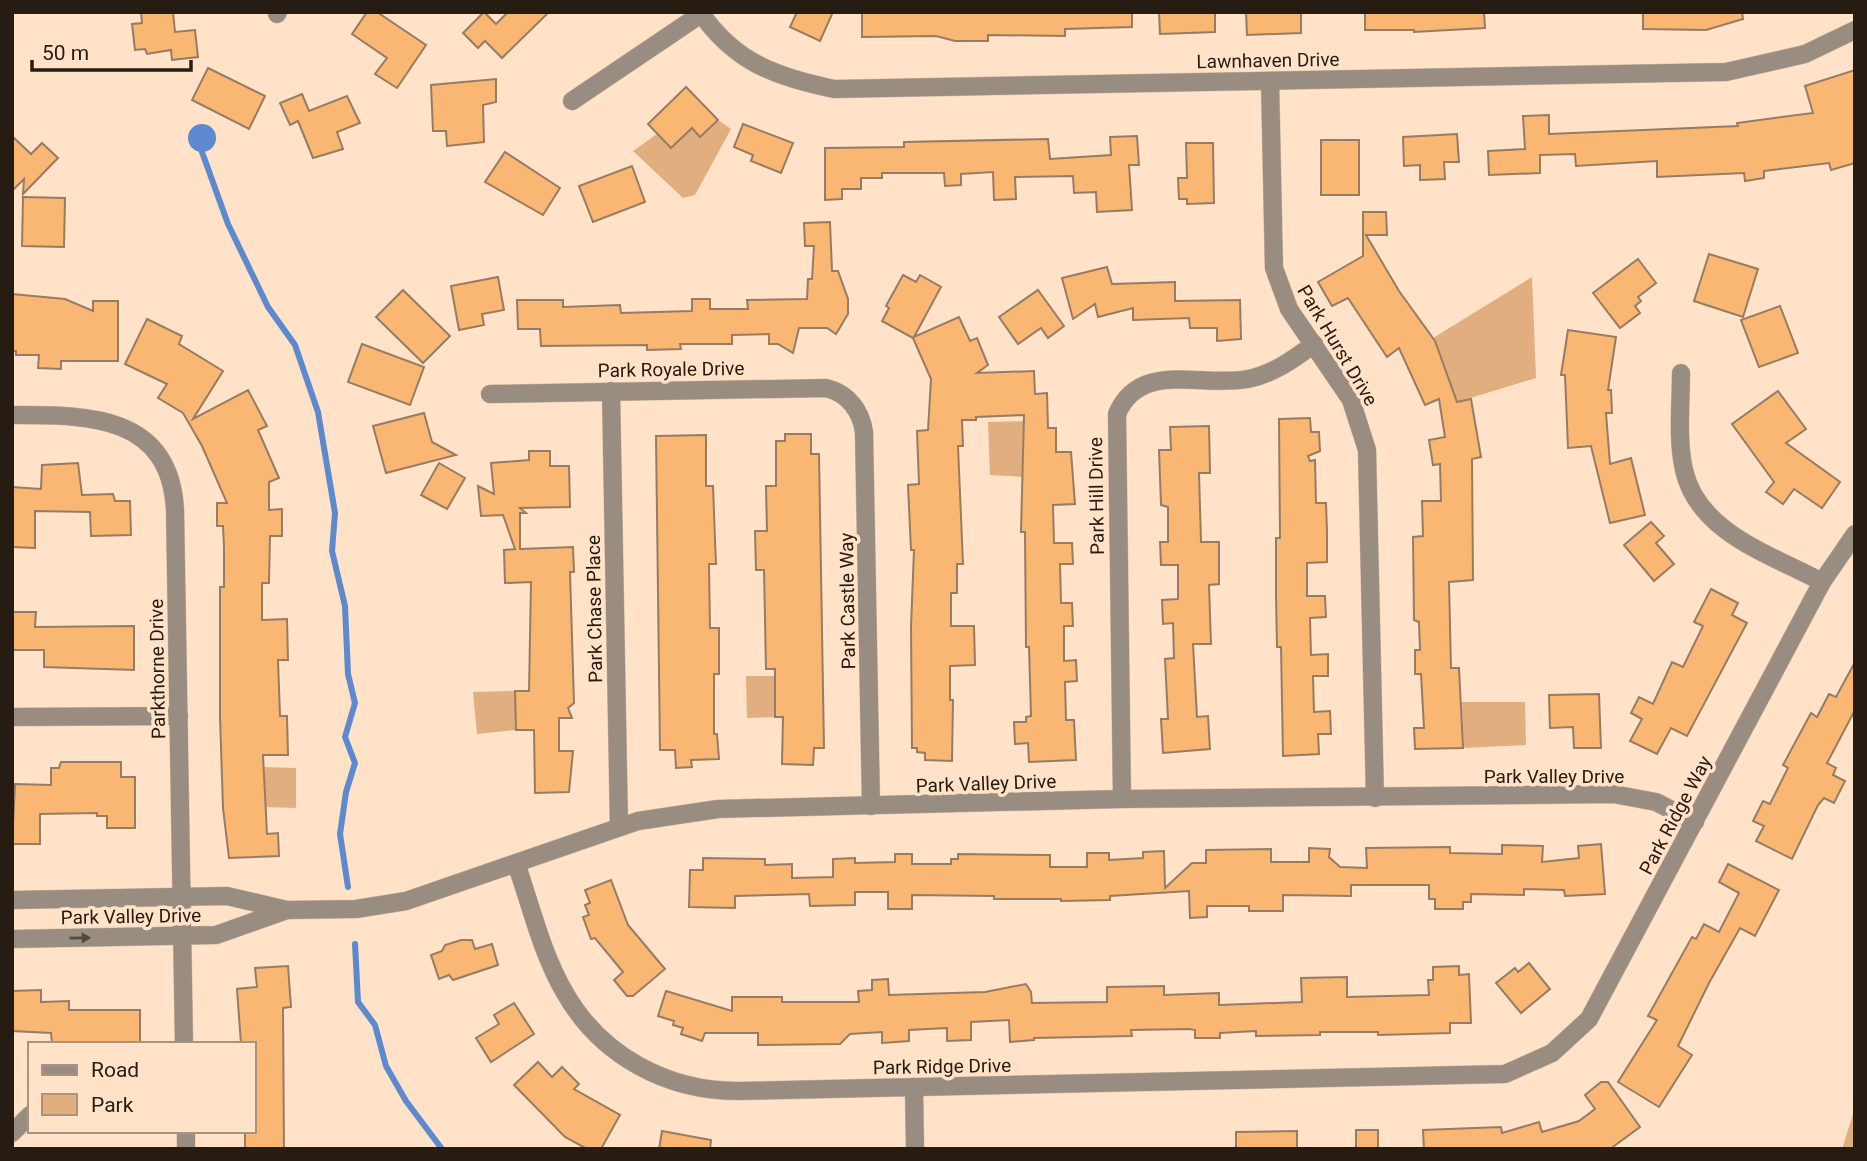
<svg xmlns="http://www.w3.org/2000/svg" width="1867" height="1161" font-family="Roboto,sans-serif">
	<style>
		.green { fill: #e1af7f }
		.water { fill: #5d8ace }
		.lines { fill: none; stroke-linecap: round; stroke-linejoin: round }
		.stream { stroke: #5d8ace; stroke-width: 6 }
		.building { fill: #f9b773; stroke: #967c63; stroke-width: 2 }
		.street-casing { stroke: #d8bea6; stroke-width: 19 }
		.street { stroke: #998d82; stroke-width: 18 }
		.oneway { fill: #54493f }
		.labels { text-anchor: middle; stroke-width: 7; stroke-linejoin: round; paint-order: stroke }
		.street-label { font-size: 19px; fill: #261c12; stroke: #ffe2c7 }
	</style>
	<rect width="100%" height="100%" fill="#ffe2c7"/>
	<g class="green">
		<polygon points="718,120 731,129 695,195 683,198 633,151 657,134 671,148 692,128 700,137"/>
		<polygon points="1532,277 1536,378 1457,402 1433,338"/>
		<polygon points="1027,421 1026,477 990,475 988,422"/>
		<polygon points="746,676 783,676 775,684 775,717 747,718"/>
		<polygon points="515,691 516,730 477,734 473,692"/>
		<polygon points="1441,702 1525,702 1526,745 1463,748 1462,712 1441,712"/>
		<polygon points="264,767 296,768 296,808 265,807"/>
		<polygon points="1855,1108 1855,1149 1842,1149"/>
	</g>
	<circle class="water" cx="202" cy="138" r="14"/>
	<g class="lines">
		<g class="stream">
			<polyline points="202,152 228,224 268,307 295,345 318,412 335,513 332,551 345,606 348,674 355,703 345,737 355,763 346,792 340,834 348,887"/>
			<polyline points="355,944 358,1002 375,1025 386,1066 406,1101 442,1149"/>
		</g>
	</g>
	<g class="building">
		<polygon points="141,12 173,12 175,32 195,30 198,57 172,60 171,50 147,54 145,49 135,50 132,24 142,23"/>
		<polygon points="367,12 377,12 426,45 397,88 375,74 387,58 352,34"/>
		<polygon points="484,12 496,24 508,12 549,12 502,58 485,41 478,48 463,33"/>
		<polygon points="797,12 833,12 820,41 790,27"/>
		<polygon points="862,12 1132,12 1132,27 1065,29 1065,36 988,35 988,41 955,41 936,36 862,37"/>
		<polygon points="1159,12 1215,12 1215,32 1160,34"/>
		<polygon points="1246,12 1301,12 1301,33 1247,35"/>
		<polygon points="1365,12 1484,12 1485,28 1414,32 1414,30 1365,30"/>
		<polygon points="1643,12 1742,12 1743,19 1706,30 1643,29"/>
		<polygon points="208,68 265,96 249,129 192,100"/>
		<polygon points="1855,70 1855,163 1831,170 1829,163 1764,171 1764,178 1745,181 1744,173 1657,177 1657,161 1576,166 1575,154 1540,155 1540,173 1489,175 1488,151 1525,149 1523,116 1549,115 1549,134 1738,126 1737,123 1813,113 1805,86"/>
		<polygon points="496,79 496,102 483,105 484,142 447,146 446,131 433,131 431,85"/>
		<polygon points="686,87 718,120 700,137 692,128 671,148 648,124"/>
		<polygon points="302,94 309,111 347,96 360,123 337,132 343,149 313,158 298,121 290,125 280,103"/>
		<polygon points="743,124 793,143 781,173 751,161 753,155 734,147"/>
		<polygon points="1457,134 1459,162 1444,162 1445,179 1420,180 1420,165 1404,166 1403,137"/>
		<polygon points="12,136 31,154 42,143 58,158 23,194 24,179 12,191"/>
		<polygon points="1137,136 1139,165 1129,165 1132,210 1097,212 1096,192 1074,193 1073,176 1015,177 1016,199 994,200 993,172 961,174 961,185 945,186 944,173 882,173 882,178 861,178 861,189 842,189 842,199 825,200 825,148 904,147 904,142 1048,139 1050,159 1111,155 1110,137"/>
		<rect x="1321" y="140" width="38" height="55"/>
		<polygon points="1186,143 1213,143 1214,203 1187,204 1187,199 1179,199 1178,178 1187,178"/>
		<polygon points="505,152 560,188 543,215 485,182"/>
		<polygon points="632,166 645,202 593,222 579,186"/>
		<polygon points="23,197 65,198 64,247 22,246"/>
		<polygon points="1363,212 1386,212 1387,235 1366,235 1399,291 1435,341 1457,402 1471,399 1481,457 1472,459 1473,580 1449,582 1451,668 1459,668 1463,748 1415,749 1414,728 1424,728 1421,674 1415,674 1415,650 1420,650 1419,622 1414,620 1413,537 1423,536 1422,501 1441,501 1440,464 1433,465 1429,440 1445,437 1439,399 1425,405 1399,348 1387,357 1348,298 1332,306 1318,282 1363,256"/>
		<polygon points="830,222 832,271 838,271 848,299 848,314 836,334 827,328 799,328 793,353 778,344 769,344 769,334 732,335 732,344 680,344 681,349 647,350 647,345 541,346 540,329 518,329 517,300 563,300 563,307 620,305 621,313 692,311 692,299 710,299 710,309 748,309 747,300 807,299 808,279 812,279 814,246 805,246 804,223"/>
		<polygon points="1709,254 1758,269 1743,317 1694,301"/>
		<polygon points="1638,259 1656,283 1638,297 1641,301 1635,306 1640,313 1620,328 1593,293"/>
		<polygon points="1107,267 1112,284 1175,282 1175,301 1240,300 1241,339 1217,341 1217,328 1190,328 1189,318 1133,320 1133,308 1098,317 1095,304 1073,319 1062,278"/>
		<polygon points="903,275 916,282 920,275 941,287 914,337 959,317 970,341 977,338 988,365 977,373 1034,371 1035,394 1047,393 1048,428 1056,428 1056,452 1071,452 1075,504 1053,505 1054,543 1072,543 1073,564 1060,564 1061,603 1072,603 1073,626 1064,626 1064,661 1076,660 1077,681 1065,682 1066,720 1074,720 1076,760 1029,762 1028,743 1015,744 1014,722 1026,722 1026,717 1031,716 1029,647 1026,647 1025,532 1021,532 1024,415 976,417 976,420 962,420 963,446 958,446 963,564 957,564 957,593 951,593 951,626 974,626 975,665 950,666 950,700 953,700 952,761 925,760 925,753 917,752 917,748 912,748 911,627 914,550 911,550 908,485 919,484 917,431 928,430 931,379 913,338 882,321 889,308 886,306"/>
		<polygon points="498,277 504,310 482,314 484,325 459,330 451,286"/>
		<polygon points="403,290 450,336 423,363 376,317"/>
		<polygon points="1038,290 1064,326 1048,338 1041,328 1018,344 999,317"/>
		<polygon points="12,294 65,299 93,311 93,301 118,301 118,361 61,361 61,369 38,368 39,355 16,355 16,351 12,351"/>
		<polygon points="1780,306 1798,353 1759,367 1741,320"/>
		<polygon points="147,319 182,336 179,344 223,371 193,419 248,390 267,426 258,430 279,478 269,482 269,510 282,509 282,536 270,536 269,583 262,583 262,620 287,619 288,660 278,660 280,716 287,716 288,755 263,755 267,834 278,833 279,856 229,858 223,808 220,717 220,587 224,587 224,547 223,526 217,526 217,503 227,503 202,446 183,413 158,398 167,384 125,364"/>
		<polygon points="1568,330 1616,337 1608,390 1611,390 1612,413 1606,413 1610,464 1631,458 1645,515 1610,523 1591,446 1568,448 1565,375 1561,375"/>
		<polygon points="362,344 424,367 410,405 348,382"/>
		<polygon points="1778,391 1806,429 1786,443 1840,482 1822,508 1794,489 1783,504 1766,492 1774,482 1732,424"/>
		<polygon points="424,413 432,442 456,455 386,473 373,426"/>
		<polygon points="1310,418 1311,432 1319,432 1320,451 1308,456 1310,461 1315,460 1316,503 1326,503 1327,531 1327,562 1307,563 1307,596 1325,596 1326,617 1310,618 1311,655 1328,654 1328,676 1313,676 1314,712 1330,711 1331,734 1318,734 1319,754 1283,756 1281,647 1277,647 1276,597 1276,538 1280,538 1279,419"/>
		<polygon points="1209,426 1210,473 1199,473 1201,542 1219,542 1219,584 1209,585 1211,644 1193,644 1197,717 1208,716 1210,749 1163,753 1161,719 1168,719 1165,659 1174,658 1173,623 1163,624 1162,600 1178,599 1178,565 1161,565 1160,542 1168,542 1168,507 1161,505 1159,450 1171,450 1170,427"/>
		<polygon points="785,434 811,434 811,454 819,454 824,748 814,748 813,765 782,764 783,717 775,717 775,669 766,669 764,570 756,570 755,531 767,531 766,486 776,486 776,441 785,441"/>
		<polygon points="706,435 706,486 713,486 715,539 716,564 709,564 710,628 719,628 719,674 714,674 714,734 717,734 719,759 691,760 692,767 676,768 675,750 660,750 656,436"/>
		<polygon points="529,451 550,451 550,466 569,466 570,507 520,508 526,513 520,513 520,549 573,547 574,572 570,572 574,703 568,708 572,718 559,718 559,751 573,751 569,792 535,793 534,730 516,730 515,691 529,691 531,582 505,583 504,550 515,549 503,515 481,516 478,486 494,494 491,463 529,460"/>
		<polygon points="78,463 82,495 113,494 115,501 130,501 131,535 91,536 90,512 35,511 35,548 12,547 12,487 41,489 42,465"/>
		<polygon points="439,463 465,478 447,509 421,495"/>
		<polygon points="1651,522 1664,536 1656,543 1674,564 1654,581 1624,545"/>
		<polygon points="1711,589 1738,603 1732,615 1747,623 1687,736 1671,728 1657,754 1630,741 1642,719 1631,713 1639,697 1653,704 1672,662 1683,667 1703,626 1694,622"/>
		<polygon points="12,612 36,612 35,627 134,626 134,670 44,667 44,650 12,650"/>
		<polygon points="1855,662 1855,710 1827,763 1836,768 1833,775 1845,781 1834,803 1824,798 1818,805 1792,859 1756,841 1764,826 1753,821 1763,801 1770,804 1788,768 1783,765 1811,713 1817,717 1829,694 1836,697"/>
		<polygon points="1599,694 1601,748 1574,748 1573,727 1550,728 1549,695"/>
		<polygon points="61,762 121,762 121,777 135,777 135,828 107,828 107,816 97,816 97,813 40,814 40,844 12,844 15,784 51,785 51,768 59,768"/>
		<polygon points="1601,844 1605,894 1565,896 1564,890 1524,889 1524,895 1471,894 1471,902 1463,902 1463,909 1435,909 1435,899 1429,899 1429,885 1351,885 1351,896 1283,895 1283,911 1249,911 1249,906 1207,906 1207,917 1190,918 1189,891 1110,896 1110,900 1061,901 1061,899 994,899 994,896 912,895 912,909 888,909 888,892 855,892 855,905 810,906 809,894 735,896 735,908 689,907 690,870 703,870 703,858 765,859 765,865 792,864 792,878 833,877 833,859 855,858 855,863 895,862 895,854 912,854 912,864 951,864 951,859 958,859 958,854 1050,855 1050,867 1087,867 1087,853 1109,853 1109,860 1143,858 1143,852 1164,851 1165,888 1192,863 1206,863 1206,850 1271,849 1271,862 1309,862 1309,848 1330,849 1329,857 1340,867 1367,868 1366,848 1450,847 1450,853 1502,854 1502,845 1543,846 1542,862 1579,858 1578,846"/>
		<polygon points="1728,864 1779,890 1755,936 1740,928 1709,983 1678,1046 1692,1055 1659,1107 1618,1082 1657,1020 1648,1016 1692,937 1696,939 1704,924 1719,932 1739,893 1719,882"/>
		<polygon points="611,880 628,925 665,969 633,996 627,996 614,980 623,972 595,938 591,939 583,917 589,915 585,905 590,903 585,890"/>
		<polygon points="461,940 472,940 475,949 492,944 498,965 453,980 449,975 439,979 431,955 442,951 445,945"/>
		<polygon points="1529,963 1550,989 1521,1013 1496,983 1515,968 1518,972"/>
		<polygon points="288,966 291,1007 283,1008 284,1149 245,1149 245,1131 254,1131 254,1044 241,1044 237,989 257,987 255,968"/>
		<polygon points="1459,966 1459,975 1469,974 1471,1023 1450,1023 1450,1033 1378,1035 1378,1032 1320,1032 1320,1035 1256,1036 1256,1031 1220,1033 1220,1038 1195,1038 1195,1030 1189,1029 1131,1030 1132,1036 1034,1038 1034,1040 1010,1042 1009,1020 971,1022 971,1040 947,1041 947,1028 909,1030 909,1041 882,1043 882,1032 850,1034 840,1044 758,1045 758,1033 705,1033 702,1041 681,1034 683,1028 673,1025 674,1021 658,1016 666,991 732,1011 732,997 782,997 782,1002 859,1002 858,991 872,990 872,980 888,979 889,995 985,992 1026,984 1031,992 1032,1003 1107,1002 1107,987 1164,986 1164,995 1219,993 1219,1005 1302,1002 1301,978 1347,977 1347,997 1429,995 1428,980 1433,980 1433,967"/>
		<polygon points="41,990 41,1002 69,1001 69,1010 140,1010 140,1044 52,1044 51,1033 12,1031 12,991"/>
		<polygon points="514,1003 534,1034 491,1062 476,1038 499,1024 494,1015"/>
		<polygon points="538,1062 552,1077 562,1067 579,1084 574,1089 620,1115 601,1149 587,1149 565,1137 514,1085"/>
		<polygon points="1601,1082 1608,1082 1640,1127 1610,1149 1424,1149 1423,1130 1501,1127 1502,1133 1539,1122 1542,1132 1579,1121 1595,1109 1585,1095"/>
		<rect x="1356" y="1130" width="22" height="19"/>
		<polygon points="662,1131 711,1140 710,1149 659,1149"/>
		<polygon points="1297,1131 1297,1149 1236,1149 1236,1132"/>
	</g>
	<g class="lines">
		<defs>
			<g id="street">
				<path d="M700 12C736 64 776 76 834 89L1726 72 1805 54 1855 30"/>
				<polyline points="277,14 278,12"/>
				<polyline points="1270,81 1274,268 1289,309 1351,400 1367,450 1375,798"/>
				<polyline points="572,101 701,14"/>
				<path d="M1681 373C1681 404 1677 439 1684 470 1698 533 1772 555 1822 582"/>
				<polyline points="611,391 619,827"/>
				<path d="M490 394 826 388C848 393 861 411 864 432L871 806"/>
				<path d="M12 415C85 415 170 413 175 510L184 1044"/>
				<polyline points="12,717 179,716"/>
				<path d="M1122 799 1117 414C1140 360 1202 388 1248 379 1273 374 1294 359 1314 344"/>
				<path d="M516 863C531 906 542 954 565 993 601 1056 667 1091 738 1091L1505 1074 1552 1053 1589 1019 1822 582 1855 534"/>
				<polyline points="12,900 227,896 287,910 356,909 406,901 638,821 718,809 1122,799 1613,794 1656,802 1695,822"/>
				<polyline points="12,939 216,935 287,910"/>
				<polyline points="914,1087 915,1149"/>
				<polyline points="186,1131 186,1149"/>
				<polyline points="12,1133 30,1115"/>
			</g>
		</defs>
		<use href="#street" class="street-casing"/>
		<use href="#street" class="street"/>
	</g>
	<defs><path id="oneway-solid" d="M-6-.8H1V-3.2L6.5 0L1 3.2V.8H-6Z" transform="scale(1.75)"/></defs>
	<use class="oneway" href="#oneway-solid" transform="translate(80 938) rotate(-1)"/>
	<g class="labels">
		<g class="street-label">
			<text transform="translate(1268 60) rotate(-1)" y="7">Lawnhaven Drive</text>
			<text transform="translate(1338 345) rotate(59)" y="7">Park Hurst Drive</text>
			<text transform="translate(671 369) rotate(-1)" y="7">Park Royale Drive</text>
			<text transform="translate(1096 496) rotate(-91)" y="7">Park Hill Drive</text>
			<text transform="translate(847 601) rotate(-91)" y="7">Park Castle Way</text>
			<text transform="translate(594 609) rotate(-91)" y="7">Park Chase Place</text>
			<text transform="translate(157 669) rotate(-91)" y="7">Parkthorne Drive</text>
			<text x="1554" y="783">Park Valley Drive</text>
			<text transform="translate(986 783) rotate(-2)" y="7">Park Valley Drive</text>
			<text transform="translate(1675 815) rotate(-62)" y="7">Park Ridge Way</text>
			<text transform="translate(131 916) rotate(-1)" y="7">Park Valley Drive</text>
			<text transform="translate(942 1066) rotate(-1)" y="7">Park Ridge Drive</text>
		</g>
	</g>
	<rect width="1867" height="1161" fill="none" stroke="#261c12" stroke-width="28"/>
	<rect x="28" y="1042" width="228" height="91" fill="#ffe2c7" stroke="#a8937f" stroke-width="2"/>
	<rect x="42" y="1065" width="35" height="10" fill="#998d82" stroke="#a8937f" stroke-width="2"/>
	<text x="91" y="1077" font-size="21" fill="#261c12">Road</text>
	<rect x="42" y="1094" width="35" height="21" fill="#e1af7f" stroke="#a8937f" stroke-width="2"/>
	<text x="91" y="1112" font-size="21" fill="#261c12">Park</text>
	<path d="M32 60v10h159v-10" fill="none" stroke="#261c12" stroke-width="3.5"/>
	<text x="42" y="60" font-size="21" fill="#261c12" stroke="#ffe2c7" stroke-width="5" paint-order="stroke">50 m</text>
</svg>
